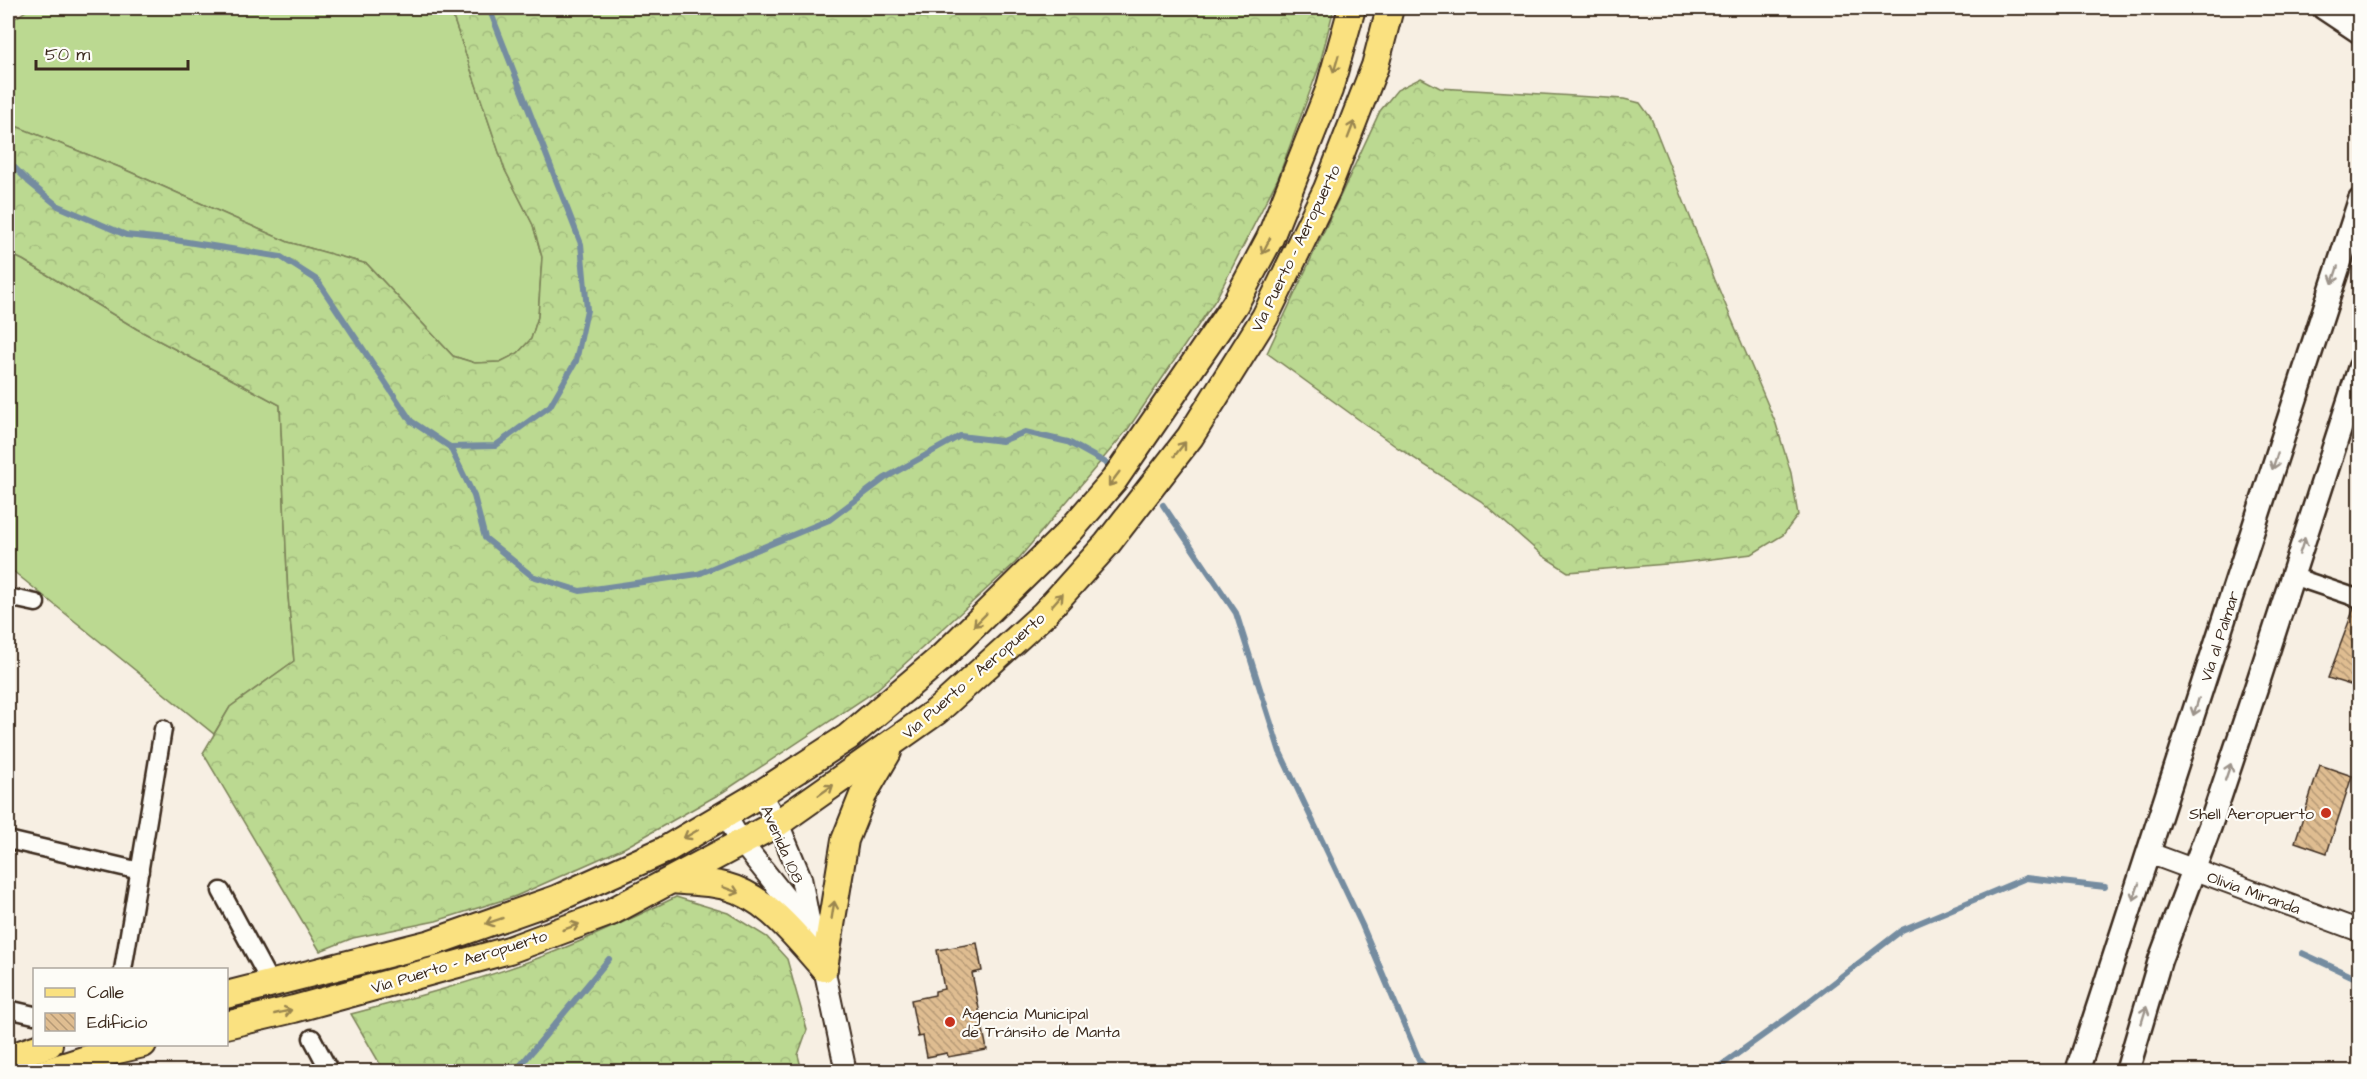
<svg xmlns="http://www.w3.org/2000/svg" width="2367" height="1079" font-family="'Architects Daughter',sans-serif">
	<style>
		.grass { fill: #bbd991; stroke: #7b8258; stroke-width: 1.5 }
		.forest { fill: url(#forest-crowns); stroke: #7b8258; stroke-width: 1.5 }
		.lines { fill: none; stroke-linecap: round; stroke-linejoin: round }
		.stream { stroke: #748ca0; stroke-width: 6 }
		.building { fill: url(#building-back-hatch); stroke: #3b2a1e; stroke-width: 1.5 }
		.minor-casing { stroke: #3b2a1e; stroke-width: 21 }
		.tertiary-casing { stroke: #3b2a1e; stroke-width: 24 }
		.secondary-casing { stroke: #3b2a1e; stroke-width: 27 }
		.primary-casing { stroke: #3b2a1e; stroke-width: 30 }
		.minor { stroke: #fdfcf7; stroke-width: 16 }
		.tertiary { stroke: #fdfcf7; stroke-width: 20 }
		.secondary { stroke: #fdfcf7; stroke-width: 22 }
		.primary { stroke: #fae180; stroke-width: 26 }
		.oneway { stroke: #9a864f }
		.oneway2 { stroke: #9c938a }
		.poi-dot { fill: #c8321e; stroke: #fdfcf7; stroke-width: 2 }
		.labels { text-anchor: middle; stroke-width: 4.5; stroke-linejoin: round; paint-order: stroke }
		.street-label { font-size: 16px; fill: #3b2a1e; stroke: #fdfcf7 }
		.poi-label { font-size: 16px; fill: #3b2a1e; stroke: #fdfcf7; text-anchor: end }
	</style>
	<defs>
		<pattern id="forest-crowns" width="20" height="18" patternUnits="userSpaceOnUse" patternTransform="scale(1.5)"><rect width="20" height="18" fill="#bbd991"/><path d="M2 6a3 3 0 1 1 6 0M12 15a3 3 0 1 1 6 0" fill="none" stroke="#a2ba7d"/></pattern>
		<pattern id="building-back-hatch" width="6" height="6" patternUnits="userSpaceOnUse" patternTransform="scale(1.5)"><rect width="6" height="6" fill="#dfbd91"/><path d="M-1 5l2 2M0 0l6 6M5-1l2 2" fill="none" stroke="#b69a76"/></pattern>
	</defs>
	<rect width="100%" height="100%" fill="#f7efe3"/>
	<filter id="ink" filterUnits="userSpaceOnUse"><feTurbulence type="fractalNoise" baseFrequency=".0167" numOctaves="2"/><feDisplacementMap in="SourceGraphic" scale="12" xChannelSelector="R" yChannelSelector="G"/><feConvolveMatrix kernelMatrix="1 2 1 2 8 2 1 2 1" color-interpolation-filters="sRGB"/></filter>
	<g filter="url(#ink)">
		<g class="grass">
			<polygon points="30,8 450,8 505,170 533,225 542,257 538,317 531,339 518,353 500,362 475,363 453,356 367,264 288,242 119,167 8,123 8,20 17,17"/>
			<polygon points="8,253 23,260 137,329 280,405 288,596 294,661 230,707 214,734 8,567"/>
		</g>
		<g class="forest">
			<polygon points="450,8 1334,8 1319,67 1278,178 1216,299 1128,429 1015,563 874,692 723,792 624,848 516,896 436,921 353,938 320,951 203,753 230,707 294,661 288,596 280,405 137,329 23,260 8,253 8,123 119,167 288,242 367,264 453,356 475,363 500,362 518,353 531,339 538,317 542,257 533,225 505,170"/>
			<polygon points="1421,78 1440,88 1624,99 1640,103 1651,118 1715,280 1776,424 1791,473 1798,515 1783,535 1752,554 1679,563 1568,572 1543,556 1481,501 1398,448 1267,353 1380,111 1397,90"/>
			<path d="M676 897 728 913 767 937 787 959 807 1030 798 1055 802 1071H384L351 1014C412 998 474 982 533 960 582 942 629 920 676 897Z"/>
		</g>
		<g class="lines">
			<g class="stream">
				<polyline points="8,161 30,183 58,206 126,235 175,240 281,257 317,280 411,421 450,447 495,446 550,406 576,361 587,310 581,244 489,8"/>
				<polyline points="450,447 474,496 485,538 532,576 580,591 698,574 829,520 885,478 960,436 1002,441 1025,432 1068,442 1106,463"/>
				<polyline points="1163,505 1236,613 1280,752 1362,925 1420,1062 1431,1072"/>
				<polyline points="2302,953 2360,980"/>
				<polyline points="515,1072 609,959"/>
				<polyline points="1712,1072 1794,1013 1902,930 2026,878 2105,887"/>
			</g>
		</g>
		<g class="building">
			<polygon points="2354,608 2360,609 2360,688 2328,678"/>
			<polygon points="2320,765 2352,776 2327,853 2295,842"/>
			<polygon points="977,943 982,971 972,973 987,1050 948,1057 947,1053 927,1057 923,1036 918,1037 911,1000 935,995 935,991 944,989 937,950"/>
		</g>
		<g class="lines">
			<defs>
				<g id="minor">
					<polyline points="2292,576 2360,599"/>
					<polyline points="8,597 36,603"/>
					<polyline points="8,840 140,871"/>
					<polyline points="221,891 271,984"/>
					<polyline points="123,970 163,729"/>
					<polyline points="8,1009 34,1015"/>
					<polyline points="312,1038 330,1072"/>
					<polyline points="102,1072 105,1053"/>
				</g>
				<g id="tertiary">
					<polyline points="760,794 778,823 801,878 811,930 824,968 846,1072"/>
					<polyline points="725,814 742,843 810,928"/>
					<polyline points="2149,853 2360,931"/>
				</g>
				<g id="secondary">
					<polyline points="2324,8 2360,32"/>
					<polyline points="2077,1072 2360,200"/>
					<polyline points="2127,1072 2160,960 2210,826 2259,679 2360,367"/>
				</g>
				<g id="primary">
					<path d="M674 880C690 882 709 882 725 886 767 897 796 937 824 968"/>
					<polyline points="824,968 845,840 863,795 888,752"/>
					<polyline points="226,995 431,943 556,899 665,850 760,794 848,737 942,657 1070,531 1114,480 1235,304 1270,238 1329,90 1352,8"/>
					<polyline points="226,1025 294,1009 509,950 611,912 778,823 937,711 1044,614 1107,544 1190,437 1265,317 1327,189 1375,66 1390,8"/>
					<polyline points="8,1058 49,1044"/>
					<polyline points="46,1072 105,1053 143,1044"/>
				</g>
			</defs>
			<use href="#minor" class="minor-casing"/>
			<use href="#tertiary" class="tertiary-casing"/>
			<use href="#secondary" class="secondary-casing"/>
			<use href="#primary" class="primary-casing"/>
			<use href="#minor" class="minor"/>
			<use href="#tertiary" class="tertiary"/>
			<use href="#secondary" class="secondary"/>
			<use href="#primary" class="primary"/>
		</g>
		<defs><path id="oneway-shaft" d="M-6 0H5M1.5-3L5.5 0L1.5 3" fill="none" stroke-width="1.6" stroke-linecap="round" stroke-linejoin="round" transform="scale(1.5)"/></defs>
		<g class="oneway">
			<use href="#oneway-shaft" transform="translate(1336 64) rotate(106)"/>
			<use href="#oneway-shaft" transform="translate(1351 130) rotate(-69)"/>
			<use href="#oneway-shaft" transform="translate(1266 246) rotate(117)"/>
			<use href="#oneway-shaft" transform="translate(1180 449) rotate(-52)"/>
			<use href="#oneway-shaft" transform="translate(1114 479) rotate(127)"/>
			<use href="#oneway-shaft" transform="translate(1057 600) rotate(-48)"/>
			<use href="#oneway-shaft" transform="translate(980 620) rotate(135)"/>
			<use href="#oneway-shaft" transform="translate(826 790) rotate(-35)"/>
			<use href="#oneway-shaft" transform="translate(691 834) rotate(150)"/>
			<use href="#oneway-shaft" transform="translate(731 890) rotate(20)"/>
			<use href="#oneway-shaft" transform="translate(833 910) rotate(-81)"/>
			<use href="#oneway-shaft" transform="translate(494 921) rotate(161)"/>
			<use href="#oneway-shaft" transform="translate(571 927) rotate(-20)"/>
			<use href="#oneway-shaft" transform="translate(283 1012) rotate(-13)"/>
		</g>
		<g class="oneway2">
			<use href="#oneway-shaft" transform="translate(2335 275) rotate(108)"/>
			<use href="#oneway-shaft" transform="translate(2275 461) rotate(108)"/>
			<use href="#oneway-shaft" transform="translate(2302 546) rotate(-72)"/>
			<use href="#oneway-shaft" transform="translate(2196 707) rotate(108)"/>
			<use href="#oneway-shaft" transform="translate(2228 772) rotate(-71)"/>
			<use href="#oneway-shaft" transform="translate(2136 892) rotate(109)"/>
			<use href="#oneway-shaft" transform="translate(2144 1015) rotate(-73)"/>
		</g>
	</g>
	<g class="poi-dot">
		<circle cx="2326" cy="813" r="6"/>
		<circle cx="950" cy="1022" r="6"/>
	</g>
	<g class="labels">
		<g class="street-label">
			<text transform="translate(1295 248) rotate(-64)" y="6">Via Puerto - Aeropuerto</text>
			<text transform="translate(2219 636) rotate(-72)" y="6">Vía al Palmar</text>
			<text transform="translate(973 675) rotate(-41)" y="6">Via Puerto - Aeropuerto</text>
			<text transform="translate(783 844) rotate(66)" y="6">Avenida 108</text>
			<text transform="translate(2254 892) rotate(20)" y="6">Olivia Miranda</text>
			<text transform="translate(459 961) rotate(-17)" y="6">Via Puerto - Aeropuerto</text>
		</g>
		<g class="poi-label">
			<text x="2314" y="819">Shell Aeropuerto</text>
			<text x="962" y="1019" text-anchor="start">Agencia Municipal<tspan x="962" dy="18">de Tránsito de Manta</tspan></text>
		</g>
	</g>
	<rect width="2367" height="1079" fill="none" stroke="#fdfcf7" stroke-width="30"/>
	<rect x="15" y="15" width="2337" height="1049" fill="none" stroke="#3b2a1e" stroke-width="2" filter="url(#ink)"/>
	<rect x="33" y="968" width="195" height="78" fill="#fdfcf7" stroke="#afa8a0" stroke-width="1.5"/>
	<rect x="45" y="988" width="30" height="9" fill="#fae180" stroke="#afa8a0" stroke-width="1.5"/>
	<text x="87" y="998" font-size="18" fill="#3b2a1e">Calle</text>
	<rect x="45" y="1013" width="30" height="18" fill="url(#building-back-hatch)" stroke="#afa8a0" stroke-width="1.5"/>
	<text x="87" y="1028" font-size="18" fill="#3b2a1e">Edificio</text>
	<path d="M36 60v9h152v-9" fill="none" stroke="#3b2a1e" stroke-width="3"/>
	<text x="45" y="60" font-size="18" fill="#3b2a1e" stroke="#fdfcf7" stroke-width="4.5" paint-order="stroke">50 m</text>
</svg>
